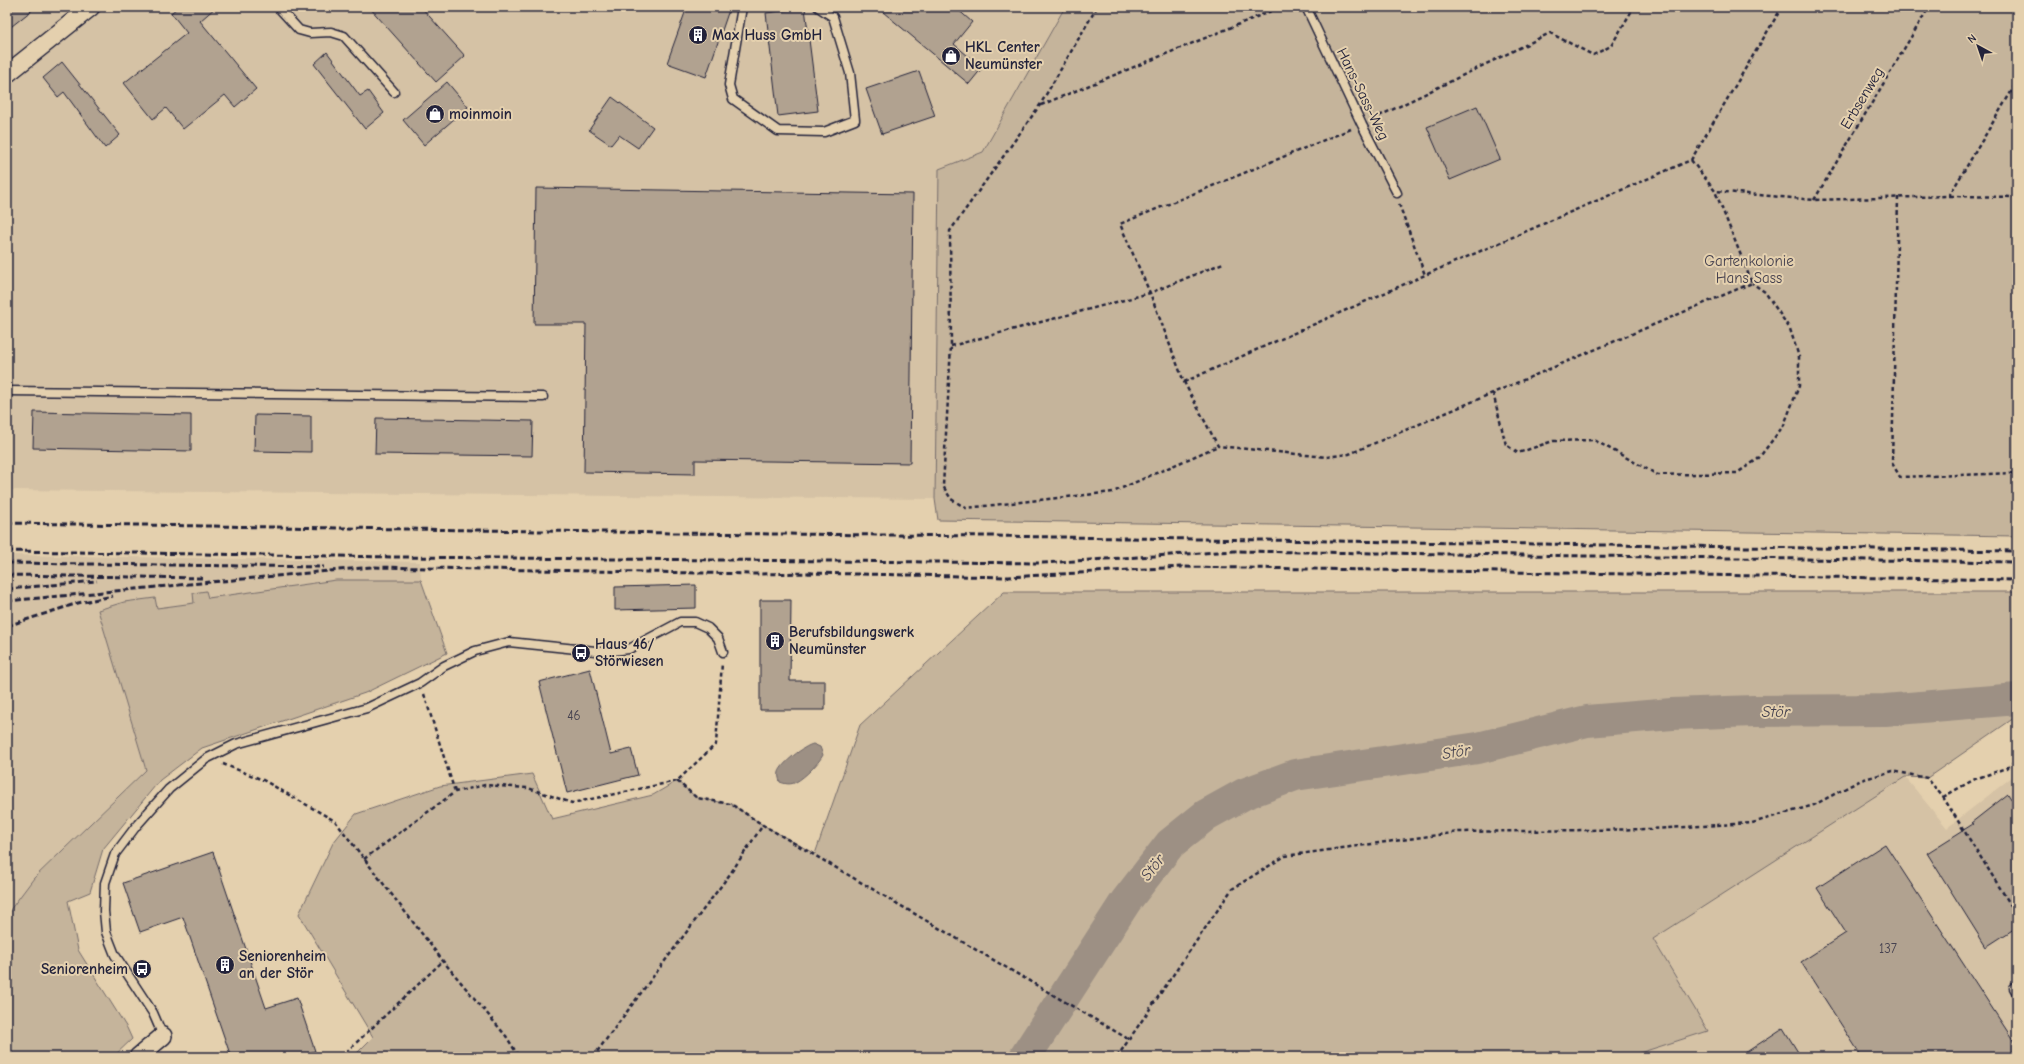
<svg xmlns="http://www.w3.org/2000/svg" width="2024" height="1064" font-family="'Comic Neue',sans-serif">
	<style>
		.built { fill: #d5c2a5 }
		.green { fill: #c5b49b; stroke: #746b6b }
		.water { fill: #9d9084; stroke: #6c6467 }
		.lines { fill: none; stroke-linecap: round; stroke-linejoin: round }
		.river { stroke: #9d9084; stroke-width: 32 }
		.building { fill: #b1a290; stroke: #22223b }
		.service-casing { stroke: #22223b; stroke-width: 11 }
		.minor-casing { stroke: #22223b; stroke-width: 20 }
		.path { stroke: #22223b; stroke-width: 2.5; stroke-dasharray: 4 3; stroke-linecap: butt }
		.service { stroke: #e4d0ae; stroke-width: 8 }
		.minor { stroke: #e4d0ae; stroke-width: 17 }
		.rail { stroke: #22223b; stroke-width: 3; stroke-dasharray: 6 3; stroke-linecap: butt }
		.labels { text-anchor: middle; stroke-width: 4; stroke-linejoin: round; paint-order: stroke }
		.number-label { font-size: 13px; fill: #464250 }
		.poi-label { font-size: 15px; font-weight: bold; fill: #22223b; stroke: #e4d0ae; text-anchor: start }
		.street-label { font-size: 15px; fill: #22223b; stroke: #e4d0ae }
		.park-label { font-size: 15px; fill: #433f4e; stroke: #e4d0ae }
		.water-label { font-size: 16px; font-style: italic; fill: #413e4d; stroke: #e4d0ae }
	</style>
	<rect width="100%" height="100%" fill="#e4d0ae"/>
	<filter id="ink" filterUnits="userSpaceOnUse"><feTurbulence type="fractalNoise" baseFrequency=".025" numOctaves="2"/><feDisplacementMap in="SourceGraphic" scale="8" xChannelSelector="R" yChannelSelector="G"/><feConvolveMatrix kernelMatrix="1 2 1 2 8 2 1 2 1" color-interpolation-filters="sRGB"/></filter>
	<g filter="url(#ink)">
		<g class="built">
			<polygon points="7,7 1065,7 983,152 939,169 935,499 7,490"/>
			<polygon points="7,555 420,562 421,580 336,580 208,598 206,591 193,593 195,603 157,608 154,598 124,602 98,610 146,770 34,878 7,914"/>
			<polygon points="2017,773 2017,1057 1627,1057 1707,1031 1653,939 1905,777 1947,828"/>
		</g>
		<g class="green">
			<polygon points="1065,7 2017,7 2017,536 938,520 935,499 939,169 983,152"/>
			<polygon points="336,580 421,580 447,653 365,693 202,748 160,780 103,849 90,892 68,901 78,950 127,1028 132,1039 113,1057 7,1057 7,914 34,878 146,770 98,610 124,602 155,598 157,608 194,603 193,593 206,591 208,598"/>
			<polygon points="1004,592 2017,592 2017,716 1927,778 1905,777 1653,939 1708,1031 1627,1057 353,1057 373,1037 299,914 333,843 356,814 440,786 532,774 552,819 653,795 677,781 697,798 731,804 763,825 815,854 860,725"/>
		</g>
		<path class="water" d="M813 744 820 747 823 755C818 764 805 777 796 782 791 785 785 784 780 782 779 778 778 776 779 772 782 763 804 746 813 744Z"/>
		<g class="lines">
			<polyline class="river" points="1025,1057 1126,901 1170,844 1206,815 1244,794 1295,775 1478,748 1587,721 1672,714 1754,711 1885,710 2017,699"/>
		</g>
		<g class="building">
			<polygon points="7,7 36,7 7,30"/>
			<polygon points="178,7 216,7 200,21 256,89 235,107 225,95 183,129 166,108 153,119 124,83 187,33 171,13"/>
			<polygon points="369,7 421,7 465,56 436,82"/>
			<polygon points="687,7 730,7 706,77 667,63"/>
			<polygon points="877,7 955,7 972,22 954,44 982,68 969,84"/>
			<polygon points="805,8 818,111 778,116 766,13"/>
			<polygon points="327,52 360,96 368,91 384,113 365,129 314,64"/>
			<polygon points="62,62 120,135 105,148 64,92 58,97 43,78"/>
			<polygon points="919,71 935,116 882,134 866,89"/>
			<polygon points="447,82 468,107 424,145 403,120"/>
			<polygon points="612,97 653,127 638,148 619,135 611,145 589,130"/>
			<polygon points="1477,106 1500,159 1450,180 1427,127"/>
			<polygon points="536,188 913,194 910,463 695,460 695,474 584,472 586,324 534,324"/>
			<polygon points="34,412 191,415 191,451 33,448"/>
			<polygon points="255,415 311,416 311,452 254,451"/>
			<polygon points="376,418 533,421 532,456 375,454"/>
			<polygon points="696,585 696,608 615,610 615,587"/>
			<polygon points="760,600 791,600 790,681 825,681 825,710 760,710"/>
			<polygon points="590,669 611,754 631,749 638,775 567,793 539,682"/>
			<polygon points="2008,794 2017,808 2017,927 1986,947 1927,853 1973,824 1971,823"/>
			<polygon points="1885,844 2017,1046 2017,1057 1862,1057 1801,962 1846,933 1817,888"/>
			<polygon points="213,852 266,1008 297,998 315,1051 298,1057 231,1057 183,917 140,932 123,883"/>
			<polygon points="1783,1028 1801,1057 1739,1057"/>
		</g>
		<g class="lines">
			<defs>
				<g id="service">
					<polyline points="278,7 299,30 310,33 331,32 344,36 394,92"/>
					<polyline points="742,7 729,85 733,99 778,131 824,132 855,120 850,73 833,17 818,7"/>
					<polyline points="1306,7 1362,125 1397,193"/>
					<polyline points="7,391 543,397"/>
					<polyline points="2014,988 2017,993"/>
					<polyline points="163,1036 153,1013 115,955 106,932 104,911 105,883 115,854 137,825 169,789 206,759 236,744 367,708 420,683 444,666 475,651 509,642 605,652 629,649 680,622 695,622 708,628 718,638 723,652"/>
				</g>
				<g id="minor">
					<polyline points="7,74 91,7"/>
					<polyline points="138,1057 163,1036"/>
				</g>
			</defs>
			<use href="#service" class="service-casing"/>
			<use href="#minor" class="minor-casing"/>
			<g class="path">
				<polyline points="1097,7 1040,105 950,231 951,346 943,486 951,499 966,508 1113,492 1218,446"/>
				<polyline points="1041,105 1281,7"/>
				<polyline points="1373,119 1550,33 1593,55 1611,46 1634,7"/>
				<polyline points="1351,129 1120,224 1150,293 1184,382 1218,446 1326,457 1349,454 1752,283 1715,191"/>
				<polyline points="1691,160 1715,191 1814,200 1949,196 2017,82"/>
				<polyline points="1950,196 2017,197"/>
				<polyline points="1898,197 1892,463 1900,477 2017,473"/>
				<polyline points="1814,200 1929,7"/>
				<polyline points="1399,204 1425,275"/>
				<polyline points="951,346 1150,293 1223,263"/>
				<polyline points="1184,382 1425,275 1691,160 1782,7"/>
				<polyline points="1493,393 1506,445 1518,453 1553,441 1594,440 1658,475 1737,473 1758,459 1784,425 1799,386 1799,357 1790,329 1765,292 1752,283"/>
				<polyline points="424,694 455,792"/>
				<polyline points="223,764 263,780 335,821 443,961 506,1036 519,1057"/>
				<polyline points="677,781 697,798 731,804 763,825 1130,1040"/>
				<polyline points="1943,797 1975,779 2007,768 2017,759"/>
				<polyline points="364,859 455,792 485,785 528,788 572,803 677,781 716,744 722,663"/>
				<polyline points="341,1057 443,961"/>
				<polyline points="593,1057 730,874 763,825"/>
				<polyline points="1117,1057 1232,889 1285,856 1459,832 1651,829 1752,823 1814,805 1861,780 1893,771 1927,778 1943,797 2017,915"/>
			</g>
			<use href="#service" class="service"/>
			<use href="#minor" class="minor"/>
			<g class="rail">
				<polyline points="7,523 676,533 990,536 2017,551"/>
				<polyline points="7,551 397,557 1043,563 1234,551 2017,562"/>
				<polyline points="7,563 324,567"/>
				<polyline points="808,573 1009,577 1181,567 2017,580"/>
				<polyline points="7,575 203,578"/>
				<polyline points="7,589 97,581"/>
				<polyline points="7,601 372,567 755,574 812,573"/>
				<polyline points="7,626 78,603 113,596"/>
			</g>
		</g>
	</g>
	<defs>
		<symbol id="building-disc" viewBox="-11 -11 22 22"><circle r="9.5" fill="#22223b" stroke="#e4d0ae"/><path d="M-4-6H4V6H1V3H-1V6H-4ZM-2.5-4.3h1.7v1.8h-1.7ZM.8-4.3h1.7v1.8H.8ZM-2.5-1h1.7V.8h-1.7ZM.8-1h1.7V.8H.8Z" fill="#fff"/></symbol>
		<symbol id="shop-disc" viewBox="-11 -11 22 22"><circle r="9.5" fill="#22223b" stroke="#e4d0ae"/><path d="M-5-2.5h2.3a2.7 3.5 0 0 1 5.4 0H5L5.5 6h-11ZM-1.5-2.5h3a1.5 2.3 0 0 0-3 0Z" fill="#fff"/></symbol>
		<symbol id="bus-disc" viewBox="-11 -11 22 22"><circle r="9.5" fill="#22223b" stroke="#e4d0ae"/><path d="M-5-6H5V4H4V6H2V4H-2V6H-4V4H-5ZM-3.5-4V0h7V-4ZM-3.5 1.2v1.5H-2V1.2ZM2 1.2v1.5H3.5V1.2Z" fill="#fff"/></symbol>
	</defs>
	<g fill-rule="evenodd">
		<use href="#building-disc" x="687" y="24" width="22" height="22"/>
		<use href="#shop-disc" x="940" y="45" width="22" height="22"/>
		<use href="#shop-disc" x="424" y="103" width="22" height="22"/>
		<use href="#building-disc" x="764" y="630" width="22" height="22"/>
		<use href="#bus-disc" x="570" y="642" width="22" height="22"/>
		<use href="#building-disc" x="214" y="954" width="22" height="22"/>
		<use href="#bus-disc" x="131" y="958" width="22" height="22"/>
	</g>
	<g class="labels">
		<g class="number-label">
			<text x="574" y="720">46</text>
			<text x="1888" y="953">137</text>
		</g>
		<g class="poi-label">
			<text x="712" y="40">Max Huss GmbH</text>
			<text x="965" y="52">HKL Center<tspan x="965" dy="17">Neumünster</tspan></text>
			<text x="449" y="119">moinmoin</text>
			<text x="789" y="637">Berufsbildungswerk<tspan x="789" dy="17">Neumünster</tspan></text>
			<text x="595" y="649">Haus 46/<tspan x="595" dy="17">Störwiesen</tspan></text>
			<text x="239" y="961">Seniorenheim<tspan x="239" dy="17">an der Stör</tspan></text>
			<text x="128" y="974" text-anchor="end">Seniorenheim</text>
		</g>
		<g class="street-label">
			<text transform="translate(1363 94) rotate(64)" y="5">Hans-Sass-Weg</text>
			<text transform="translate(1862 98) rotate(-59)" y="5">Erbsenweg</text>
		</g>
		<g class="park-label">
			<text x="1749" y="266">Gartenkolonie<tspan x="1749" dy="17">Hans Sass</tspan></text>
		</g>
		<g class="water-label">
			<text x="1776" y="717">Stör</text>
			<text transform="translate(1456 751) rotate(-9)" y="6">Stör</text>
			<text transform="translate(1152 867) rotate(-52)" y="6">Stör</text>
		</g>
	</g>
	<rect width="2024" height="1064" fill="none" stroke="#e4d0ae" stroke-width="24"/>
	<rect x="12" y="12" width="2000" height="1040" fill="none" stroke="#22223b" stroke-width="1.5" filter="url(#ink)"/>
	<g transform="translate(1978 46) rotate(320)" stroke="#e4d0ae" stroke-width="3" paint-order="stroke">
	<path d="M0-3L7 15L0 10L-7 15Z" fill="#22223b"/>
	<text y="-6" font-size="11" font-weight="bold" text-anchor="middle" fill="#22223b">N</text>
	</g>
</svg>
